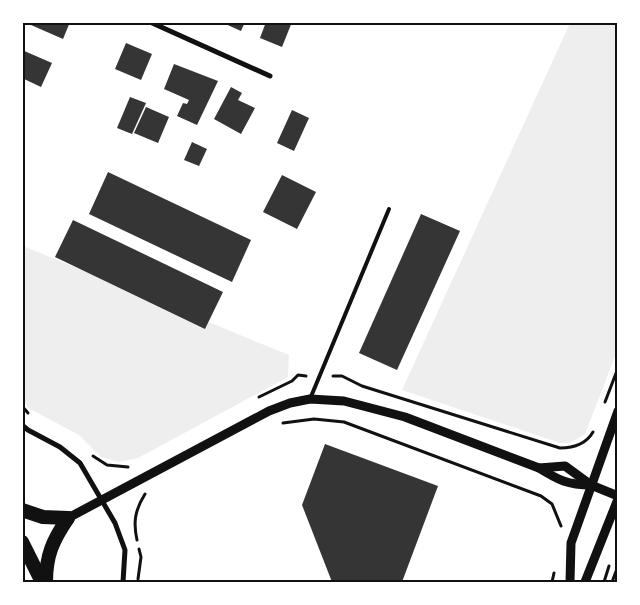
<svg xmlns="http://www.w3.org/2000/svg" width="640" height="605" font-family="'Alegreya Sans',sans-serif">
	<style>
		.green { fill: #eee }
		.building { fill: #353535 }
		.lines { fill: none; stroke-linecap: round; stroke-linejoin: round }
		.path { stroke: #111; stroke-width: 3 }
		.service { stroke: #111; stroke-width: 4 }
		.minor { stroke: #111; stroke-width: 5 }
		.tertiary { stroke: #111; stroke-width: 9 }
		.trunk { stroke: #111; stroke-width: 14 }
		.neatline { fill: none; stroke: #111; stroke-width: 2 }
	</style>
	<rect width="100%" height="100%" fill="#fff"/>
	<g class="green">
		<polygon points="570,23 617,23 617,351 585,434 570,443 560,443 402,390"/>
		<polygon points="23,246 289,355 288,377 138,458 119,462 101,457 79,435 28,408 23,399"/>
	</g>
	<g class="building">
		<polygon points="32,22 70,22 63,39 31,25"/>
		<polygon points="221,22 245,22 241,31"/>
		<polygon points="266,22 292,22 282,47 260,38"/>
		<polygon points="126,43 152,54 141,80 115,69"/>
		<polygon points="22,50 52,63 41,87 22,78"/>
		<polygon points="174,64 218,81 197,125 177,116 183,103 187,104 189,100 164,89"/>
		<polygon points="231,87 242,93 238,100 255,108 241,134 214,119"/>
		<polygon points="130,97 146,103 132,134 117,128"/>
		<polygon points="146,107 169,117 158,143 134,133"/>
		<polygon points="292,110 309,118 294,151 277,143"/>
		<polygon points="192,142 207,149 199,166 184,160"/>
		<polygon points="108,172 251,240 232,282 89,214"/>
		<polygon points="282,175 316,192 297,229 263,212"/>
		<polygon points="421,214 460,231 397,370 359,353"/>
		<polygon points="73,220 223,292 205,329 55,257"/>
		<polygon points="325,444 438,486 402,582 332,582 302,505"/>
	</g>
	<g class="lines">
		<g class="path">
			<path d="M333 376H342L362 386 560 448C574 448 586 444 593 432"/>
			<polyline points="259,397 292,381 298,375 306,376"/>
			<polyline points="605,402 618,368"/>
			<polyline points="22,406 28,413"/>
			<polyline points="283,423 314,419 344,422 541,496 552,504 561,526"/>
			<polyline points="93,456 107,465 128,467"/>
			<path d="M137 540C133 522 135 510 145 494"/>
			<polyline points="138,579 141,557 139,549"/>
			<polyline points="552,582 554,573"/>
			<polyline points="604,582 609,566"/>
			<polyline points="612,582 618,566"/>
		</g>
		<polyline class="service" points="310,399 389,209"/>
		<g class="minor">
			<polyline points="150,22 270,76"/>
			<polyline points="22,425 28,430 60,447 80,463 115,523 125,550 123,582"/>
		</g>
		<g class="tertiary">
			<polyline points="539,468 565,466 591,485 618,496"/>
			<path d="M68 518 269 411 290 403 310 399 344 401 405 417 539 468C558 480 568 485 591 485"/>
			<polyline points="570,582 571,543 618,411"/>
			<polyline points="585,582 618,499"/>
		</g>
		<g class="trunk">
			<polyline points="22,510 43,517 68,518"/>
			<polyline points="22,542 42,582"/>
			<path d="M46 582C46 555 53 540 68 518"/>
		</g>
	</g>
	<rect width="640" height="605" fill="none" stroke="#ffffff" stroke-width="48"/>
	<rect x="24" y="24" width="592" height="557" class="neatline"/>
</svg>
